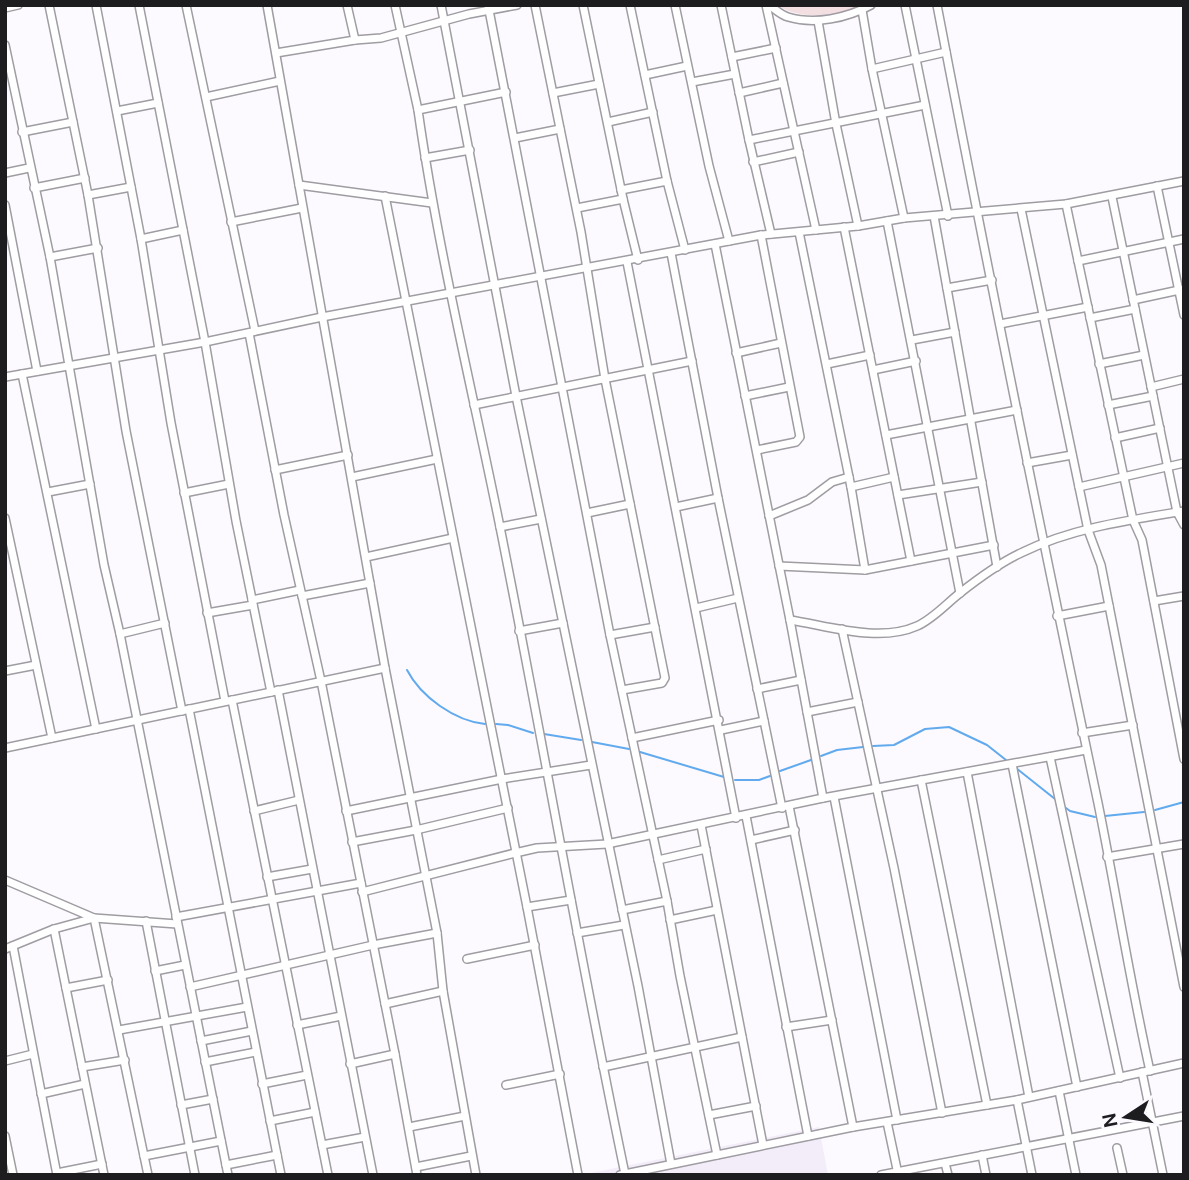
<svg xmlns="http://www.w3.org/2000/svg" width="1189" height="1180" font-family="'DM Sans',sans-serif">
	<style>
		.built { fill: #f3edfa }
		.green { fill: #f3dfe2 }
		.lines { fill: none; stroke-linecap: round; stroke-linejoin: round }
		.stream { stroke: #61aaee; stroke-width: 2 }
		.street-casing { stroke: #9f9ca2; stroke-width: 10 }
		.street { stroke: #fff; stroke-width: 7 }
	</style>
	<rect width="100%" height="100%" fill="#fcfaff"/>
	<polygon class="built" points="819,1127 828,1175 581,1175"/>
	<path class="green" d="M777 5H860C838 18 799 20 777 5Z"/>
	<g class="lines">
		<g class="stream">
			<path d="M407 670C421 697 455 721 485 724"/>
			<polyline points="496,724 508,725 533,733"/>
			<polyline points="544,734 581,740"/>
			<polyline points="592,742 629,749"/>
			<polyline points="873,746 894,745 925,729 949,727 987,745 1006,760"/>
			<polyline points="640,752 724,777"/>
			<polyline points="821,756 837,750 863,747"/>
			<polyline points="1016,768 1055,799"/>
			<polyline points="780,771 811,760"/>
			<polyline points="735,780 759,780 770,776"/>
			<polyline points="1066,808 1070,811 1095,817"/>
			<polyline points="1155,810 1184,802"/>
			<polyline points="1105,816 1144,812"/>
		</g>
		<defs>
			<g id="street">
				<polyline points="49,5 88,195 126,431 182,711"/>
				<polyline points="96,5 141,239 171,423 225,701"/>
				<polyline points="139,5 205,342 236,521 271,692"/>
				<polyline points="186,5 255,331"/>
				<polyline points="267,5 385,668 437,933 443,991 476,1175"/>
				<polyline points="395,5 418,110"/>
				<polyline points="441,5 516,396 638,986 671,1164"/>
				<polyline points="488,5 610,635 667,901 680,976 717,1155"/>
				<polyline points="535,5 581,232 605,379 665,678 662,683 622,690"/>
				<polyline points="583,5 623,199 638,260"/>
				<polyline points="630,5 667,181 685,250"/>
				<polyline points="675,5 709,166 729,241"/>
				<polyline points="721,5 749,140 771,234"/>
				<polyline points="766,5 816,230"/>
				<path d="M769 5C775 9 781 15 788 17 815 25 847 18 871 5"/>
				<polyline points="905,5 948,216"/>
				<path d="M937 5C988 272 1042 537 1098 803 1116 892 1130 982 1150 1071"/>
				<polyline points="5,8 18,5"/>
				<polyline points="862,10 872,69 904,218"/>
				<polyline points="818,21 836,124 858,226"/>
				<polyline points="355,40 381,38 469,14 517,5"/>
				<polyline points="5,45 50,257 104,565 120,634 228,1175"/>
				<polyline points="276,53 355,40 347,5"/>
				<polyline points="732,57 776,48"/>
				<polyline points="872,69 946,52"/>
				<polyline points="645,75 687,66"/>
				<polyline points="692,82 735,74"/>
				<path d="M506 92 418 110C438 251 472 388 500 527 543 742 580 959 625 1174"/>
				<polyline points="553,93 599,84"/>
				<polyline points="739,93 783,83"/>
				<polyline points="206,97 280,81"/>
				<polyline points="117,111 158,103"/>
				<polyline points="608,122 653,112"/>
				<polyline points="22,132 73,122"/>
				<polyline points="515,138 560,129"/>
				<polyline points="749,140 925,105"/>
				<polyline points="425,158 470,150"/>
				<polyline points="753,162 799,152"/>
				<polyline points="5,173 29,168"/>
				<polyline points="299,185 432,203"/>
				<polyline points="1157,186 1184,315"/>
				<polyline points="34,188 85,178"/>
				<polyline points="621,190 667,181"/>
				<polyline points="88,195 131,187"/>
				<polyline points="385,196 527,907 578,1175"/>
				<polyline points="1112,197 1177,512 1184,525"/>
				<polyline points="1066,204 1133,520 1142,540 1184,759"/>
				<polyline points="5,205 37,371"/>
				<polyline points="577,208 623,199"/>
				<polyline points="1021,209 1088,530 1101,565 1184,987"/>
				<polyline points="934,216 997,567"/>
				<polyline points="887,221 960,593"/>
				<polyline points="231,222 302,208"/>
				<polyline points="844,227 911,561"/>
				<polyline points="799,232 851,487 865,570"/>
				<polyline points="141,239 183,230"/>
				<polyline points="715,244 790,620 823,798"/>
				<polyline points="671,253 718,498 782,808"/>
				<polyline points="50,257 98,248"/>
				<polyline points="1078,261 1184,239"/>
				<polyline points="627,262 736,818"/>
				<polyline points="947,288 992,280"/>
				<polyline points="1133,300 1184,289"/>
				<polyline points="1090,318 1135,309"/>
				<polyline points="1000,324 1088,307"/>
				<polyline points="249,333 284,515 321,681 395,1054 417,1175"/>
				<polyline points="912,340 955,332"/>
				<polyline points="736,353 781,343"/>
				<polyline points="827,364 870,355"/>
				<polyline points="1099,364 1144,355"/>
				<polyline points="873,370 916,361"/>
				<polyline points="22,374 96,729"/>
				<polyline points="5,377 205,342 322,317 761,235 858,226 904,218 1066,204 1184,181"/>
				<polyline points="1151,387 1184,379"/>
				<polyline points="745,396 789,387"/>
				<polyline points="474,405 692,361"/>
				<polyline points="1108,405 1153,396"/>
				<polyline points="886,435 1017,410"/>
				<polyline points="1115,438 1160,428"/>
				<polyline points="757,450 796,442 800,437 761,235"/>
				<polyline points="1027,463 1072,455"/>
				<polyline points="275,470 348,455"/>
				<polyline points="352,477 437,459"/>
				<polyline points="851,487 894,477"/>
				<polyline points="1079,487 1184,463"/>
				<polyline points="48,492 90,484"/>
				<polyline points="184,493 229,484"/>
				<polyline points="898,495 982,482"/>
				<polyline points="676,507 718,498"/>
				<polyline points="587,513 630,504"/>
				<polyline points="769,516 808,500 832,482 849,477"/>
				<polyline points="5,518 52,738"/>
				<polyline points="500,527 541,519"/>
				<polyline points="366,557 453,538"/>
				<polyline points="779,566 865,570 994,545"/>
				<polyline points="302,596 370,583"/>
				<polyline points="252,600 300,590"/>
				<polyline points="1154,601 1184,596"/>
				<polyline points="696,608 738,598"/>
				<polyline points="207,613 253,605"/>
				<polyline points="1057,616 1109,606"/>
				<path d="M790 620C829 626 879 643 917 626 933 619 946 604 960 593 979 578 1001 562 1023 552 1072 528 1130 520 1184 511"/>
				<polyline points="842,629 894,868 942,1113"/>
				<polyline points="519,631 563,623"/>
				<polyline points="120,634 165,623"/>
				<polyline points="610,635 655,627"/>
				<polyline points="5,671 36,665"/>
				<polyline points="757,689 801,680"/>
				<polyline points="278,690 373,1175"/>
				<polyline points="232,700 328,1175"/>
				<polyline points="189,709 281,1175"/>
				<polyline points="807,712 858,702"/>
				<polyline points="721,730 764,721"/>
				<polyline points="1082,733 1133,725"/>
				<polyline points="632,738 719,720"/>
				<polyline points="5,748 385,668"/>
				<polyline points="1050,757 1120,1078"/>
				<polyline points="1012,764 1077,1087"/>
				<polyline points="967,772 1029,1097"/>
				<polyline points="921,780 987,1105"/>
				<polyline points="834,797 897,1120"/>
				<polyline points="789,806 853,1127"/>
				<polyline points="254,811 299,800"/>
				<polyline points="346,811 502,779 591,765"/>
				<polyline points="746,816 808,1136"/>
				<polyline points="701,825 763,1145"/>
				<polyline points="751,840 795,830"/>
				<polyline points="352,842 416,830 508,808"/>
				<polyline points="1107,857 1184,844"/>
				<polyline points="658,860 706,849"/>
				<polyline points="267,877 312,869"/>
				<polyline points="5,880 94,918 148,1175"/>
				<polyline points="362,892 515,853 537,848 607,844 823,798 1086,750"/>
				<polyline points="527,907 571,900"/>
				<polyline points="622,910 667,901"/>
				<polyline points="176,917 361,883"/>
				<polyline points="670,920 717,910"/>
				<polyline points="146,921 195,1175"/>
				<polyline points="54,929 104,1175"/>
				<polyline points="577,933 624,925"/>
				<polyline points="13,946 57,1175"/>
				<polyline points="5,949 54,929 94,918 177,924"/>
				<polyline points="467,959 535,945"/>
				<polyline points="155,971 185,965"/>
				<polyline points="190,987 373,945 437,933"/>
				<polyline points="66,988 108,980"/>
				<polyline points="385,1004 443,991"/>
				<polyline points="297,1025 341,1016"/>
				<polyline points="786,1027 832,1020"/>
				<polyline points="119,1030 247,1007"/>
				<polyline points="201,1041 252,1031"/>
				<polyline points="5,1061 33,1054"/>
				<polyline points="205,1062 256,1052"/>
				<polyline points="350,1064 395,1054"/>
				<polyline points="82,1067 125,1060"/>
				<polyline points="603,1067 742,1037"/>
				<polyline points="1142,1072 1163,1175"/>
				<polyline points="262,1084 307,1075"/>
				<polyline points="506,1085 560,1074"/>
				<polyline points="1059,1091 1076,1175"/>
				<polyline points="41,1094 85,1084"/>
				<polyline points="1017,1100 1032,1175"/>
				<polyline points="181,1105 213,1099"/>
				<polyline points="709,1115 756,1106"/>
				<polyline points="270,1121 315,1112"/>
				<polyline points="887,1122 898,1174"/>
				<polyline points="409,1127 465,1116"/>
				<polyline points="5,1136 13,1175"/>
				<polyline points="322,1145 365,1137"/>
				<polyline points="1117,1148 1123,1175"/>
				<polyline points="982,1155 986,1175"/>
				<polyline points="144,1156 221,1141"/>
				<polyline points="945,1163 948,1175"/>
				<polyline points="226,1165 277,1155"/>
				<polyline points="416,1167 471,1156"/>
				<polyline points="57,1173 102,1164"/>
				<polyline points="620,1175 853,1127 1017,1100 1184,1063"/>
				<polyline points="881,1175 1184,1116"/>
			</g>
		</defs>
		<use href="#street" class="street-casing"/>
		<use href="#street" class="street"/>
	</g>
	<rect width="1189" height="1180" fill="none" stroke="#1d1c1e" stroke-width="14"/>
	<g transform="translate(1126 1117) rotate(258)" stroke="#fcfaff" stroke-width="5" paint-order="stroke">
	<path d="M0-5L12 26L0 18L-12 26Z" fill="#1d1c1e"/>
	<text y="-10" font-size="19" font-weight="bold" text-anchor="middle" fill="#1d1c1e">N</text>
	</g>
</svg>
